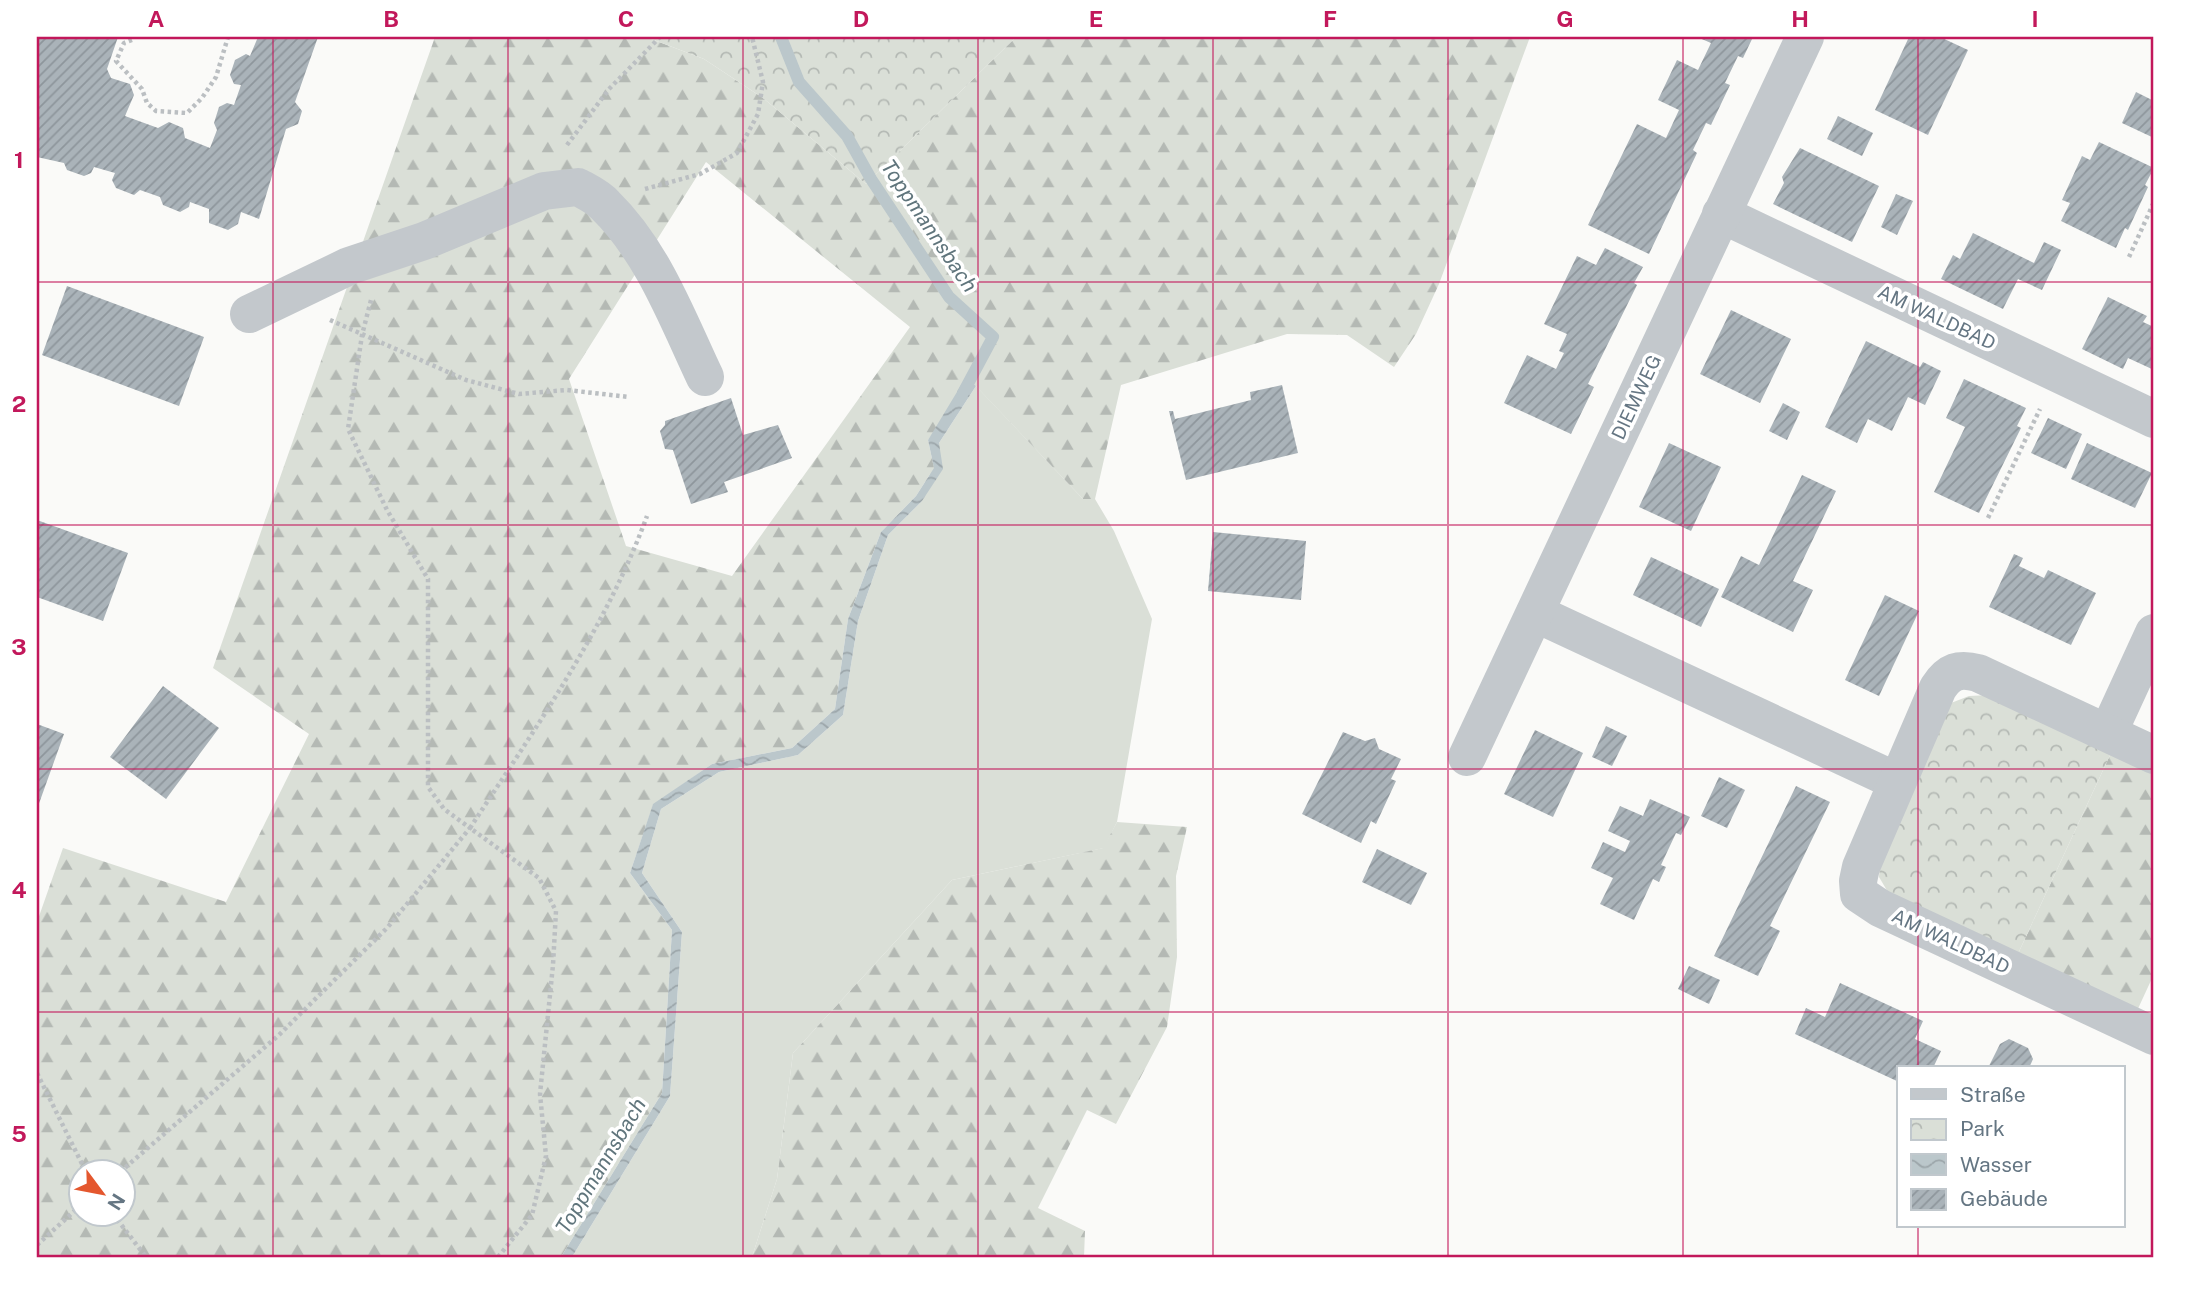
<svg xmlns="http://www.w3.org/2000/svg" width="2191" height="1294" font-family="'Public Sans',sans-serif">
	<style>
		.green { fill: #dadfd7 }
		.forest { fill: url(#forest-firs); fill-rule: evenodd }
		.park { fill: url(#park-crowns) }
		.water { fill: url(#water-waves) }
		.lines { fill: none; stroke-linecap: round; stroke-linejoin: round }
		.stream { stroke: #bbc7cb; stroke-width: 12 }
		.building { fill: url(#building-hatch) }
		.path { stroke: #bbbfc2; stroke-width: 4.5; stroke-dasharray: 3.5 3.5; stroke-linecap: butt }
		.minor { stroke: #c3c8cc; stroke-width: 38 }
		.grid { fill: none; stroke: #c2185b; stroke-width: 2; stroke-opacity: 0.55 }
		.labels { text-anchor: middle; stroke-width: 7; stroke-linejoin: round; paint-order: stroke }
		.street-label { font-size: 19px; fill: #657683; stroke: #fff }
		.water-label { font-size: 21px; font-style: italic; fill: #60757c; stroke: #fff }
		.neatline { fill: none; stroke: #c2185b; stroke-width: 2.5 }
		.grid-label { font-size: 23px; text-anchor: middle; font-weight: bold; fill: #c2185b }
	</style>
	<defs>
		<pattern id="forest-firs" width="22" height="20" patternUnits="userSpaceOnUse" patternTransform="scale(1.75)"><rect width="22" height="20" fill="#dadfd7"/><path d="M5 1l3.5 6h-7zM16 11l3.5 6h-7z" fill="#b4b9b4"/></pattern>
		<pattern id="park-crowns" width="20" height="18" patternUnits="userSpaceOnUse" patternTransform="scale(1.75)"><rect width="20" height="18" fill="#dadfd7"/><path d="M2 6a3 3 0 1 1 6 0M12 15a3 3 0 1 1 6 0" fill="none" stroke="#b4b9b4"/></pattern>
		<pattern id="water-waves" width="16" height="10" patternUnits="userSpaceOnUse" patternTransform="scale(1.75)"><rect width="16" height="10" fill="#bbc7cb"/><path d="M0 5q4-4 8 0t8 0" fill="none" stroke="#9ca6aa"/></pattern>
		<pattern id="building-hatch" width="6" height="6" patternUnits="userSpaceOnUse" patternTransform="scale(1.75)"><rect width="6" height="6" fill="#aab3b9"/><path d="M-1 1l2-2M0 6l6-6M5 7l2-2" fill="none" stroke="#8e969c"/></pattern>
	</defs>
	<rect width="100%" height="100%" fill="#fafaf8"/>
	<polygon class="green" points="976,386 1083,499 1095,499 1114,531 1152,619 1117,822 1104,848 952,880 793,1053 777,1179 752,1257 572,1257 670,1096 682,932 642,873 661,809 719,772 798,755 843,715 858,621 888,535 922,501 939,443"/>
	<g class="forest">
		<path d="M435 37H646L704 59 763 98 866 184 1016 37H1530L1439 284 1416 334 1394 367 1347 335 1287 334 1121 385 1095 499H1083L971 381 928 440 934 468 916 496 881 532 848 619 835 709 792 748 712 764 653 805 630 873 672 930 662 1093 561 1257H37V922L63 848 226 902 309 734 213 668ZM706 162 910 327 732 576 626 546 569 379ZM80 1172H122V1214H80Z"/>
		<polygon points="2111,753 2154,773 2154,974 2136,1013 2016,958"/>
		<polygon points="1117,822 1187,827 1176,876 1177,957 1167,1027 1116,1124 1087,1110 1038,1208 1085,1231 1084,1257 752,1257 777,1179 793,1053 952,880 1103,848"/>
	</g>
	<g class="park">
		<polygon points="646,37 1016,37 866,184 763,98 704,59"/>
		<polygon points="1989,695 2111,753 2016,958 1892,899 1879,877 1880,864 1951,703 1969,696"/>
	</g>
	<polygon class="water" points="966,377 976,386 939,443 943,469 922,501 888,535 858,621 843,715 798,755 719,772 661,809 642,873 682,932 670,1096 572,1257 561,1257 662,1093 672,930 630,873 653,804 712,764 792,748 835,709 848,619 881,532 916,496 934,468 928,440"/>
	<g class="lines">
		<polyline class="stream" points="781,37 799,82 847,136 871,179 949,297 993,337 963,393"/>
	</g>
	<g class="building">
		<polygon points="37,37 118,37 107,69 111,78 130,84 134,95 125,116 158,128 169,122 183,128 185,138 210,148 217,130 214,123 219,107 227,103 234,105 241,85 234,84 230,75 235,60 246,54 250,56 258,37 318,37 295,102 302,111 298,124 286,129 259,219 241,212 238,224 228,230 209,223 209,209 190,202 189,207 180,212 163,205 160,197 140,190 134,195 116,188 112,180 115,173 94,167 91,173 84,176 67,170 64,163 37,157"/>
		<polygon points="1697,37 1753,37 1743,58 1738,56 1725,83 1730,85 1711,125 1706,123 1693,150 1697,153 1649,254 1588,225 1637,124 1666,138 1679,110 1658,100 1677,60 1698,70 1711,43"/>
		<polygon points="1909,37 1940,37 1968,50 1928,135 1875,110"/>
		<polygon points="2136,92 2154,101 2154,138 2122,123"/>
		<polygon points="1838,116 1873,133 1862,156 1827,139"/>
		<polygon points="2099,142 2154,168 2145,185 2148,187 2128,230 2125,228 2116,248 2061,221 2070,203 2062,200 2082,156 2090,160"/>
		<polygon points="1800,148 1879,186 1852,242 1773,204 1784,183 1782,177"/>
		<polygon points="1896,194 1913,201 1897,235 1881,227"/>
		<polygon points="1973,233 2034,263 2044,242 2061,250 2042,290 2018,279 2003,309 1941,279 1953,255 1960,259"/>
		<polygon points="1605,248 1643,267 1634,283 1637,285 1588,384 1594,387 1571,434 1504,403 1527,355 1556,369 1564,353 1559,351 1567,334 1544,324 1577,256 1596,265"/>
		<polygon points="67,286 204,337 179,406 42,355"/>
		<polygon points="2108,297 2147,316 2143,322 2154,327 2154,370 2128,358 2123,369 2082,349"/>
		<polygon points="1731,310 1791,339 1760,403 1700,374"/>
		<polygon points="1866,341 1920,367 1923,362 1941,371 1925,405 1908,397 1892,431 1868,419 1857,443 1825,427"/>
		<polygon points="1964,379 2026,408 2017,426 2021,428 1979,513 1934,492 1965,427 1946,418"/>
		<polygon points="1282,385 1298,453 1186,480 1169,411 1173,411 1175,419 1251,400 1250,392"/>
		<polygon points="731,398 743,435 778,425 792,458 724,482 728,492 691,504 673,450 665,449 660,431 665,425 665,421"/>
		<polygon points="1783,403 1800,412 1787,440 1769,431"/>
		<polygon points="2048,418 2082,434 2066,469 2031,453"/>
		<polygon points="1669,443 1721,467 1691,531 1639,507"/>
		<polygon points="2087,443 2152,473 2135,508 2071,479"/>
		<polygon points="1802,475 1836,491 1793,581 1813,590 1793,632 1721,597 1741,556 1759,565"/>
		<polygon points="37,520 128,553 103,621 37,597"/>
		<polygon points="1213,532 1306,541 1301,600 1208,591"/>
		<polygon points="2014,554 2023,558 2019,566 2044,578 2048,570 2096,593 2071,645 1989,607"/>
		<polygon points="1651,557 1719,589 1701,627 1633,595"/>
		<polygon points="1885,595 1919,611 1879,696 1845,680"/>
		<polygon points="163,686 219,728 166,799 110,757"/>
		<polygon points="37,724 64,734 37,809"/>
		<polygon points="1606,726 1627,736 1612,766 1592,757"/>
		<polygon points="1535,730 1583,753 1553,817 1504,794"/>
		<polygon points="1343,732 1365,741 1375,738 1379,749 1401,759 1391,779 1396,781 1376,824 1371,821 1361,843 1302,814"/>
		<polygon points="1719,777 1745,790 1727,828 1701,816"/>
		<polygon points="1796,786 1830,802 1770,926 1780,931 1758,976 1714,956"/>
		<polygon points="1650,799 1690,817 1681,835 1676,833 1661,865 1666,867 1659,882 1653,879 1634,920 1600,904 1613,878 1591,868 1603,842 1625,852 1630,841 1608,831 1620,806 1643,816"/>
		<polygon points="1377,849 1427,873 1411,905 1362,882"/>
		<polygon points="1689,966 1720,980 1709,1004 1678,989"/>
		<polygon points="1840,983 1923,1021 1915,1039 1941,1051 1933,1068 1899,1068 1899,1082 1795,1034 1806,1008 1825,1017"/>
		<polygon points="2009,1039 2028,1048 2033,1059 2029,1068 1988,1068 2000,1044"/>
	</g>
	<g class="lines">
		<g class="path">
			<polyline points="132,40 124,43 116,61 142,89 147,103 156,111 187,113 202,98 216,77 228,37"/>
			<polyline points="567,145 609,89 660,37"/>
			<polyline points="645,189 700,174 737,153 758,114 763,82 752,37"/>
			<polyline points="2129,257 2154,202"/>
			<polyline points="330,320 466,380 519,394 567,390 629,397"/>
			<polyline points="1988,518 2040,409"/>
			<polyline points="37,1073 86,1172"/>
			<polyline points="120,1172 279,1035 387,928 470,828 444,809 428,787 428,579 387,510 348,429 362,335 371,300"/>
			<polyline points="113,1214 146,1257"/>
			<polyline points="37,1245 80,1206"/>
			<path d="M498 1257 532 1215 546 1156 540 1094 553 965 556 911 539 878 470 828C535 729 606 628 647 516"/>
		</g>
		<g class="minor">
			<polyline points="1721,214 2154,419"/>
			<path d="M249 314 349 266 424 241 544 191 578 187C587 192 598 197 605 205 653 252 677 318 705 377"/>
			<polyline points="1535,613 1896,781"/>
			<polyline points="2108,733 2154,633"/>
			<path d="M2154 755 1978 673C1959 668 1949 671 1938 688L1861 867 1858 881 1859 894 1880 908 2154 1036"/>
			<polyline points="1467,757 1805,37"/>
		</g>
	</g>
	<path class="grid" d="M273 37V1257M508 37V1257M743 37V1257M978 37V1257M1213 37V1257M1448 37V1257M1683 37V1257M1918 37V1068M37 282H2154M37 525H2154M37 769H2154M37 1012H2154M1918 1226V1257"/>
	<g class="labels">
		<g class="street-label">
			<text transform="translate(1937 317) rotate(25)" y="7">AM WALDBAD</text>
			<text transform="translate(1636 397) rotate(-65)" y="7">DIEMWEG</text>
			<text transform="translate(1951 941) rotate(25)" y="7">AM WALDBAD</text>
		</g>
		<g class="water-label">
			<text transform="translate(929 226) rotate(56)" y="7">Toppmannsbach</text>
			<text transform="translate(601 1166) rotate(-59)" y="7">Toppmannsbach</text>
		</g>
	</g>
	<rect width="2191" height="1294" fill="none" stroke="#ffffff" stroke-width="77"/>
	<rect x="1897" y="1066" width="228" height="161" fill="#ffffff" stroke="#c1c8cd" stroke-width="2"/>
	<rect x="1911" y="1089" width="35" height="10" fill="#c3c8cc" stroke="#c1c8cd" stroke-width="2"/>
	<text x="1960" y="1102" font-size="21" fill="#657683">Straße</text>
	<rect x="1911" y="1119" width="35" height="21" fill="url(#park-crowns)" stroke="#c1c8cd" stroke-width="2"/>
	<text x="1960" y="1136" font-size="21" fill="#657683">Park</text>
	<rect x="1911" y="1154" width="35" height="21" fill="url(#water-waves)" stroke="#c1c8cd" stroke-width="2"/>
	<text x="1960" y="1172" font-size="21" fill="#657683">Wasser</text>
	<rect x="1911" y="1189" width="35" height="21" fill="url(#building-hatch)" stroke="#c1c8cd" stroke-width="2"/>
	<text x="1960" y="1206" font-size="21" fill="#657683">Gebäude</text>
	<g transform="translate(102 1193) rotate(122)"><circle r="33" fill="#ffffff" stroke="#c1c8cd" stroke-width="2"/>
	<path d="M0-5L12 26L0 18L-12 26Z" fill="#e4572e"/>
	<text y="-10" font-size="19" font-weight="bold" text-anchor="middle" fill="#657683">N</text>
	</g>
	<rect x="38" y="38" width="2114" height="1218" class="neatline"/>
	<g class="grid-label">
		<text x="156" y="27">A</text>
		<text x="391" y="27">B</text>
		<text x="626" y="27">C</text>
		<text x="861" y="27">D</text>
		<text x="1096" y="27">E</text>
		<text x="1330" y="27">F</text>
		<text x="1565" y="27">G</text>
		<text x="1800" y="27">H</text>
		<text x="2035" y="27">I</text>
		<text x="19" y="168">1</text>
		<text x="19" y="412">2</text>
		<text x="19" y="655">3</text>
		<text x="19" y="898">4</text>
		<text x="19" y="1142">5</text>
	</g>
</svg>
